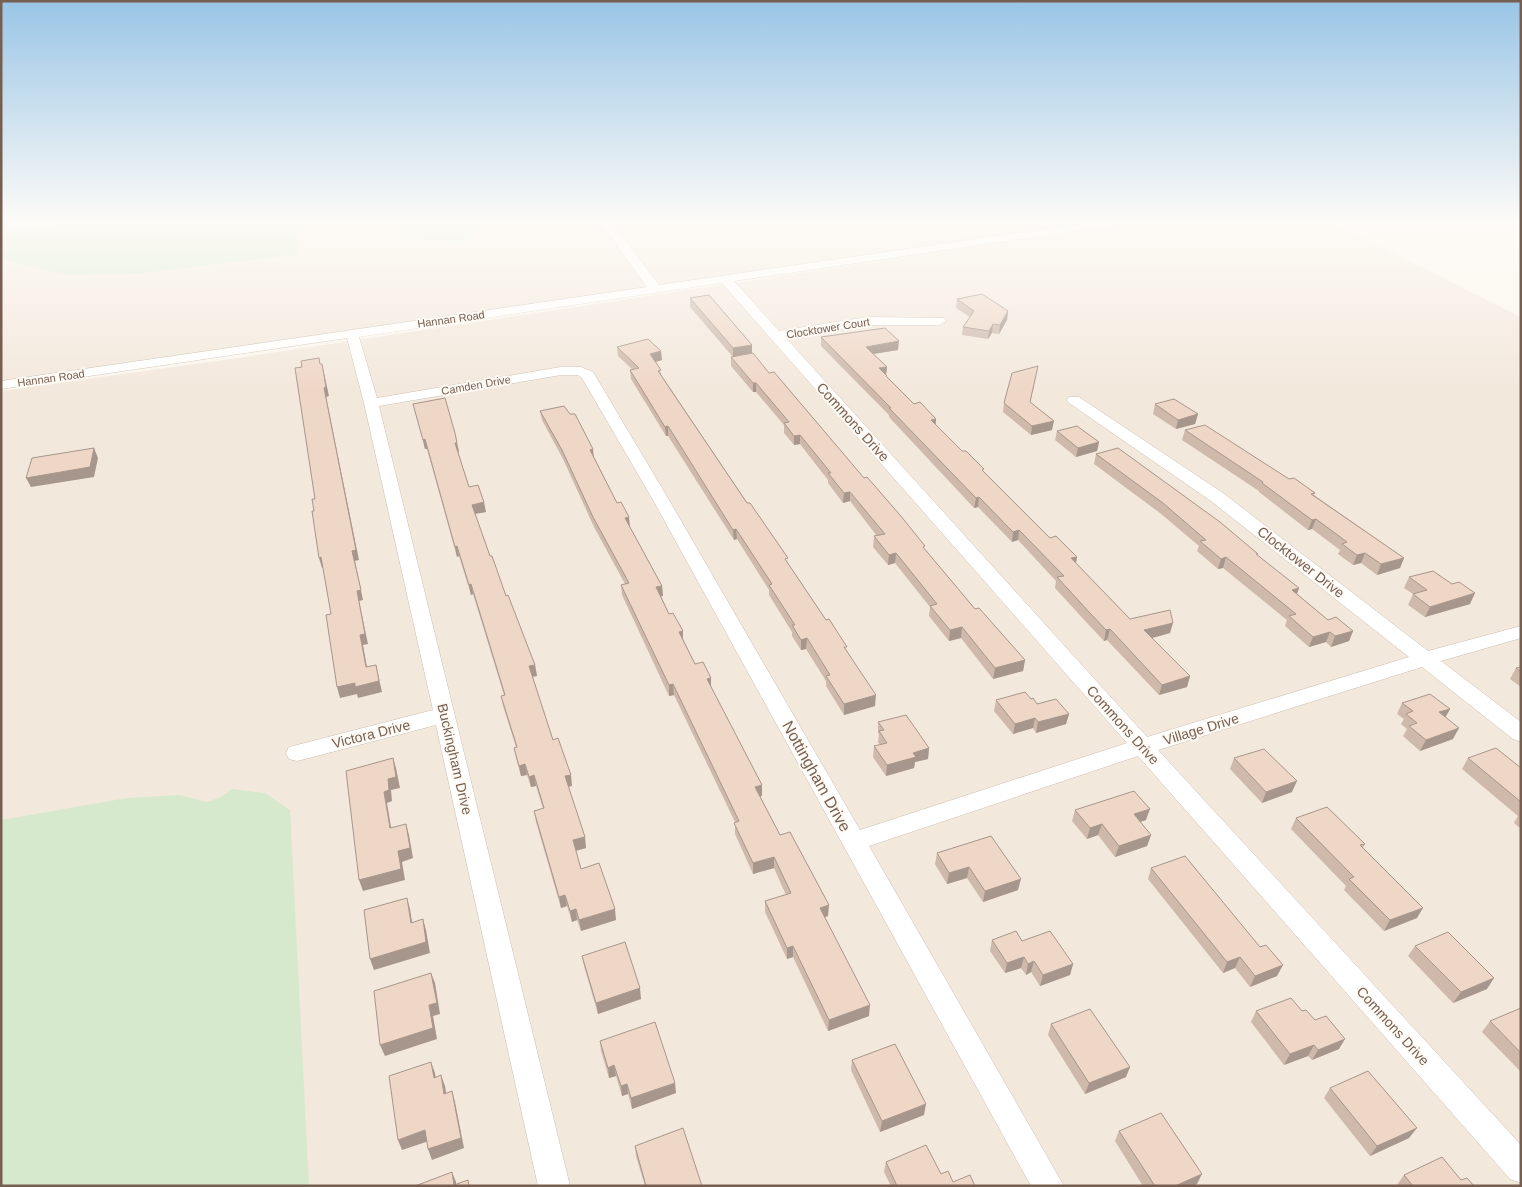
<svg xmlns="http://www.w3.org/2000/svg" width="1522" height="1187" font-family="Helvetica,sans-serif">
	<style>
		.residential { fill: #f3e8dc }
		.green { fill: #d7e9cc }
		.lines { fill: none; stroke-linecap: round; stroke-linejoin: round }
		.minor-casing { stroke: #cdbfb3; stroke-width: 1 }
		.minor { fill: #fff; fill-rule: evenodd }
		.wall { fill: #ceb9ab }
		.shaded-wall { fill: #a7968b }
		.building { fill: #efd7c7; stroke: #a7968b }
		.labels { text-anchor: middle; stroke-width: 4; stroke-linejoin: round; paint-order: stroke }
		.far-street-label { font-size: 11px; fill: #765e51; stroke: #fefaf4 }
		.street-label { font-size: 14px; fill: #765e51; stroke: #fefaf4 }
		.near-street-label { font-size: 16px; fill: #765e51; stroke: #fefaf4 }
	</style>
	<rect width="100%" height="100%" fill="#fbf6ed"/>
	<g class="residential">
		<polygon points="120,223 1091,223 1,382 1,236"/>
		<polygon points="1131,223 1333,223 1521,317 1521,1186 1,1186 1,391 238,358"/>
	</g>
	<g class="green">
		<polygon points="77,223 299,223 298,254 144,273 68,275 1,259 1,232"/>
		<polygon points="397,223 490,223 463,242 405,238"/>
		<polygon points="232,789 265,793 290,810 309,1186 1,1186 1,820 127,798 179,795 207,802 219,798"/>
	</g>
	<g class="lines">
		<defs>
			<g id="minor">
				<polygon points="1,223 35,223 30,226 1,229"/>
				<path d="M601 223H612L659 285 1085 223H1114L1109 226 734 281 779 331 867 317 944 318 946 321 939 325H867L786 338 1147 737 1409 657 1211 501 1069 403 1067 400 1069 397H1079L1223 493 1428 651 1521 626V638L1441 661 1521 722V742L1513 739 1422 667 1158 750 1521 1145V1183L1510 1179 1138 756 869 846 1064 1186H1031L653 500 582 378 578 375H561L379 406 570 1186H538L436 725 297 761 289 759 286 753 289 747 297 745 433 710 364 403 347 338 1 389V381L647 287ZM722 283 1127 743 860 830 669 500 593 372 581 367H561L377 398 359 337Z"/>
			</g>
		</defs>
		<use href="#minor" class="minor-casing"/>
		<use href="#minor" class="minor"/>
	</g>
	<g class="wall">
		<polygon points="690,298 752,345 752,353 733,357 690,307"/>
		<polygon points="957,299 1008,311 1007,320 999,334 992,333 988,339 962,335 963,327 970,317 956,308"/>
		<polygon points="821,337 898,350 874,354 887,367 886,375 887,378 914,404 936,419 936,425 962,451 984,472 1050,538 1077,557 1076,564 1130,619 1170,633 1152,638 1190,676 1187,687 1159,695 1107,640 1104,641 1087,623 1055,588 1056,581 1018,540 1012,542 978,507 974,508 889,417 889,415 821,346"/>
		<polygon points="617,347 662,360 656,362 662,376 847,651 875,706 844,715 826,686 826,681 806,649 801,650 792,636 792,632 769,595 769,590 737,539 734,540 668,436 666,436 631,379 630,370 632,369 618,356"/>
		<polygon points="731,357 769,373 925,550 975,609 1025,660 1023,671 993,679 961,638 949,641 929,616 930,607 895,563 888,565 873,547 874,536 877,536 850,501 843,503 828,483 828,480 800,444 794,445 784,433 784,425 756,392 753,392 731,366"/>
		<polygon points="1036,375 1030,403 1052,430 1031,435 1003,412 1004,403"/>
		<polygon points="413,404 455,433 459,452 458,453 469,487 486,512 475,514 490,556 535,665 537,676 532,677 553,740 572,786 568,787 586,848 576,851 581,869 616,920 581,931 577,920 572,922 567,906 561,908 536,822 534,811 543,809 536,786 531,787 527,775 521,776 516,758 514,748 516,747 503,706 501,696 504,695 473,594 471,595 459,556 457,557 427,449 425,449"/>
		<polygon points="1155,404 1198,414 1195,424 1176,429 1153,414"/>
		<polygon points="540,411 594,457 617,503 662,586 663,596 661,596 669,614 683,631 683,639 695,664 711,678 711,686 762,796 760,796 780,835 828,916 825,917 869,1016 828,1031 793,957 787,959 765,912 765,901 786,895 774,868 753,874 735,834 735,822 674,695 669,696 622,595 621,585 625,584 594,527 563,459 542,420"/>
		<polygon points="1185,430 1289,479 1315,493 1314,495 1404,558 1400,568 1377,575 1361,563 1353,565 1338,554 1340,550 1312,529 1308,530 1259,492 1259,491 1182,440"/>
		<polygon points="1057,431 1099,442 1097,451 1076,457 1055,440"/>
		<polygon points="1096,454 1257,556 1299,588 1297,594 1328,620 1353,631 1349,641 1331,647 1326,642 1309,647 1285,626 1287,620 1223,568 1218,569 1197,551 1199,546 1160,513 1094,464"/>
		<polygon points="1409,577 1452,584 1470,604 1425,617 1408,605 1413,594 1404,588"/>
		<polygon points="1521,667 1521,687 1510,679 1516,668"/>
		<polygon points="1031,699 1037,704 1069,714 1066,724 1036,733 1033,728 1013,734 994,711 996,700"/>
		<polygon points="1402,703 1450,709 1445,717 1453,739 1420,751 1403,736 1407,729 1401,724 1404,719 1397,714"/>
		<polygon points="878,722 929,748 928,759 915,762 914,768 886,776 873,757 874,746 880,745 878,742 879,735 878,733"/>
		<polygon points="1234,758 1292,792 1262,803 1230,769"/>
		<polygon points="1468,758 1521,768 1521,829 1514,823 1518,816 1462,769"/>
		<polygon points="1075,810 1146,820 1140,822 1151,835 1147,846 1115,857 1098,835 1087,839 1072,821"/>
		<polygon points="1296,818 1365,844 1363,848 1417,918 1384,931 1344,890 1346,886 1291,829"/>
		<polygon points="991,836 1018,890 983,902 967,878 947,884 935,864 937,853"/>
		<polygon points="1151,868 1277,976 1250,987 1235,968 1223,973 1148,879"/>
		<polygon points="992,940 1022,941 1073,964 1070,975 1040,986 1031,972 1026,975 1021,968 1005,973 990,951"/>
		<polygon points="1415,946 1487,989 1453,1003 1408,956"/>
		<polygon points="582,956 641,999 598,1014 584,966"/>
		<polygon points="1521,1008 1521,1072 1482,1032 1490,1021"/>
		<polygon points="1256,1011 1302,1011 1339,1049 1312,1060 1308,1056 1284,1065 1251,1022"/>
		<polygon points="1051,1024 1126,1077 1085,1094 1048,1035"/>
		<polygon points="600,1041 676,1093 632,1109 628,1094 622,1096 616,1076 609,1078 601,1051"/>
		<polygon points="852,1060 924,1115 880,1132 851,1070"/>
		<polygon points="1330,1088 1409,1138 1370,1156 1324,1098"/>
		<polygon points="1119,1131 1197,1184 1193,1186 1143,1186 1115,1141"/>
		<polygon points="635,1146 702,1186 645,1186 636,1156"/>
		<polygon points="886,1162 941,1174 953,1182 975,1186 891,1186 884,1172"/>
		<polygon points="1404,1175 1461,1180 1474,1186 1397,1186 1397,1185"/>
	</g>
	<g class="shaded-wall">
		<polygon points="1008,311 1007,320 999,334 1000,325"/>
		<polygon points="993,324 992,333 988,339 989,331"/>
		<polygon points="899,341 898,350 866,355 866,347"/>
		<polygon points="752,345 752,353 733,357 733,348"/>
		<polygon points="661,351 662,360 651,363 650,354"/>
		<polygon points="322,364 329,396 326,397 359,560 355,561 363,600 359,601 368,644 363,645 369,678 366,667 360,635 352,551 324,388"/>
		<polygon points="887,367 886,376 879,368"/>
		<rect x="753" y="383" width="3" height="9"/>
		<polygon points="1198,414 1195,424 1176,429 1178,420"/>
		<polygon points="936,419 935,428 931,420"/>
		<polygon points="1054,421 1052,430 1031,435 1032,426"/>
		<polygon points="668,426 668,436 666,436 665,427"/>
		<polygon points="800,435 800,444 794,445 794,436"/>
		<polygon points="425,439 427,449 425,449 423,440"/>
		<polygon points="1099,442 1097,451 1076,457 1078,448"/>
		<polygon points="455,443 457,443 459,452 456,453"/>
		<polygon points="94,448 98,458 94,477 31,487 26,478"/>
		<polygon points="593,449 594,459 590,450"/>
		<polygon points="850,492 850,501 843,503 844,493"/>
		<polygon points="979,497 978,507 974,508 976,498"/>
		<polygon points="484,502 486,512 474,514 472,505"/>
		<polygon points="629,517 630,527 625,518"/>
		<polygon points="1316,519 1312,529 1308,530 1312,520"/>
		<polygon points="736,529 737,539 734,540 733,530"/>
		<polygon points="1019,530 1018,540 1012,542 1013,532"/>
		<polygon points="457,546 459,556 457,557 455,547"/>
		<polygon points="896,553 895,563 888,565 889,555"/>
		<polygon points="1365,553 1361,563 1353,565 1357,555"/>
		<polygon points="321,557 324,567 322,568 319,558"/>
		<polygon points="1077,557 1075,567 1071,558"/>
		<polygon points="1226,557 1223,568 1218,569 1221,559"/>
		<polygon points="1404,558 1400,568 1377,575 1381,564"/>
		<polygon points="471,584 473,594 471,595 469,585"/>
		<polygon points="662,586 663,596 657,597 656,587"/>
		<polygon points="1299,588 1295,599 1292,590"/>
		<polygon points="1475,593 1470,604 1425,617 1430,607"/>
		<polygon points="1173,623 1170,633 1141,641 1144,630"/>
		<polygon points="962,627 961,638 949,641 950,630"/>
		<polygon points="1110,629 1107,640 1104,641 1106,630"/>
		<polygon points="683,631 683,641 679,632"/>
		<polygon points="1353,631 1349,641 1331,647 1335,636"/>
		<polygon points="1330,632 1326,642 1309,647 1313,637"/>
		<polygon points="807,638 806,649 801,650 801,640"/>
		<polygon points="1025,660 1023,671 993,679 995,668"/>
		<polygon points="376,665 382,692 358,698 357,694 340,698 337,687"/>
		<polygon points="535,665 537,676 531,677 529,666"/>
		<polygon points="1190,676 1187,687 1159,695 1162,685"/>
		<polygon points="711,678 711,689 707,679"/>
		<polygon points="673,684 674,695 669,696 669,685"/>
		<polygon points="876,695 875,706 844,715 844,704"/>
		<polygon points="1450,709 1444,720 1439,712"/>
		<polygon points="1069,714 1066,724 1036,733 1038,722"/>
		<polygon points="1035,718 1033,728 1013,734 1015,724"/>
		<polygon points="1459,728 1453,739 1420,751 1426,740"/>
		<polygon points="929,748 928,759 915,762 914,768 886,776 887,765 913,753"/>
		<polygon points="393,758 396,768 400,788 391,790 392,801 387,803 393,839 390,828 384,792"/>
		<polygon points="525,764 527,775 521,776 519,766"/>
		<polygon points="534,775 536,786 531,787 529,777"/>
		<polygon points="571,775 572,786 566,787 565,776"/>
		<polygon points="1297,781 1292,792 1262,803 1266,792"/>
		<polygon points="762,785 762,796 755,798 755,787"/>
		<polygon points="1150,809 1146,820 1130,825 1134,814"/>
		<polygon points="406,824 409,835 413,858 402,862 405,880 363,891 359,880 398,851"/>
		<polygon points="1102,824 1098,835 1087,839 1090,828"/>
		<polygon points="1151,835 1147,846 1115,857 1119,846"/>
		<polygon points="585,837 586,848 574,851 573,840"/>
		<polygon points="774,857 774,868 753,874 753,863"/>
		<polygon points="969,867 967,878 947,884 949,873"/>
		<polygon points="1021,879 1018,890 983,902 985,891"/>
		<polygon points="565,895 567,906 561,908 559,897"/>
		<polygon points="407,898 410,909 414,934 411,923"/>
		<polygon points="829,905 828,916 820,919 820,908"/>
		<polygon points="1423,908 1417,918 1384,931 1390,920"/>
		<polygon points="576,909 577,920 572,922 570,911"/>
		<polygon points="615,909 616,920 581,931 579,920"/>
		<polygon points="423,919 426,930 430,953 374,970 370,959"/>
		<polygon points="793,946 793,957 787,959 787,948"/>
		<polygon points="1024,957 1021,968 1005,973 1007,963"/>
		<polygon points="1240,957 1235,968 1223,973 1227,962"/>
		<polygon points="1034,961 1031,972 1026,975 1028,964"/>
		<polygon points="1073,964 1070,975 1040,986 1043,975"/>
		<polygon points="1283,965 1277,976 1250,987 1255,976"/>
		<polygon points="431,973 435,983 440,1014 433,1016 437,1039 385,1056 380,1045 429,1005"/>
		<polygon points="1494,978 1487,989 1453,1003 1461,992"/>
		<polygon points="640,988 641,999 598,1014 596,1003"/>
		<polygon points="870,1005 869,1016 828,1031 829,1020"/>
		<polygon points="1345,1039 1339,1049 1312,1060 1318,1050"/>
		<polygon points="1314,1045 1308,1056 1284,1065 1290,1054"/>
		<polygon points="431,1062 435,1073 437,1088 434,1078"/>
		<polygon points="614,1065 616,1076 609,1078 608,1068"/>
		<polygon points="1130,1067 1126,1077 1085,1094 1089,1083"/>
		<polygon points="441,1075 445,1086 448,1105 444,1094"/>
		<polygon points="675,1083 676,1093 632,1109 631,1098"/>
		<polygon points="627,1084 628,1094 622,1096 621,1086"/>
		<polygon points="452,1091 455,1102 464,1148 432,1160 428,1149"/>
		<polygon points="926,1104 924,1115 880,1132 882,1121"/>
		<polygon points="1417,1128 1409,1138 1370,1156 1377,1146"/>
		<polygon points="425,1130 429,1141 402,1150 398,1140"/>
		<polygon points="452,1172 456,1182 456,1186 454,1186"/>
		<polygon points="1202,1174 1197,1184 1193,1186 1175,1186"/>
	</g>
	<g class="building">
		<polygon points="982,294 1008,311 1000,325 993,324 989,331 963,327 974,311 957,299"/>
		<polygon points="709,295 752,345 733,348 690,298"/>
		<polygon points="885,328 899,341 866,347 887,367 879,368 887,376 886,376 914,404 920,402 936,419 931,420 962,451 966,451 984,469 982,470 1050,538 1056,536 1077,557 1071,558 1130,619 1170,610 1173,623 1144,630 1190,676 1162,685 1110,629 1106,630 1090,613 1057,577 1064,576 1019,530 1013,532 979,497 976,498 889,408 891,408 821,337"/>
		<polygon points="648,339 661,351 650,354 661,370 658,371 747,503 750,503 788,558 785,559 826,620 829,619 847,647 844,647 876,695 844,704 826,676 830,675 807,638 801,640 792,625 795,625 769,585 772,584 736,529 733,530 668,426 665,427 630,370 639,368 617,347"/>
		<polygon points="753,353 769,373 774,372 864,478 867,477 900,515 925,546 923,547 975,609 979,608 1025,660 995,668 962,627 950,630 930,606 937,604 896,553 889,555 874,536 885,534 850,492 844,493 828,473 831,473 800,435 794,436 784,423 789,422 756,383 753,383 731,357"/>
		<polygon points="319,358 320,364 322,364 326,387 324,388 356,550 352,551 361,590 357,591 365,634 360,635 366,667 376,665 379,681 355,687 355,683 337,687 326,615 331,614 321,557 319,558 312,511 314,511 312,499 315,499 295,368 302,367 301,361"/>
		<polygon points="1038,366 1030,402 1054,421 1032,426 1004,403 1012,373"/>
		<polygon points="445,398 455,433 457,443 455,443 469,487 478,485 484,502 472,505 490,556 492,556 506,596 508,595 535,665 529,666 553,740 558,738 571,775 565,776 585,837 573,840 581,869 599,863 615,909 579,920 576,909 570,911 565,895 559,897 534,811 544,808 534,775 529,777 525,764 519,766 514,748 517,747 501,696 505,695 471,584 469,585 457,546 455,547 425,439 423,440 413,404"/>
		<polygon points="1174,399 1198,414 1178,420 1155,404"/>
		<polygon points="564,406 570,414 575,414 593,449 590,450 617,503 621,502 629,517 625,518 662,586 656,587 669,614 673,613 683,631 679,632 695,664 703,662 711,678 707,679 762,785 755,787 780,835 790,832 829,905 820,908 870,1005 829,1020 793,946 787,948 765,901 791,893 774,857 753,863 734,823 739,821 673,684 669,685 621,585 629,583 593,517 562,450 540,411"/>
		<polygon points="1205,425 1289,479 1294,478 1315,493 1311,494 1404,558 1381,564 1365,553 1357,555 1342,544 1347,542 1316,519 1312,520 1262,483 1263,482 1185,430"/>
		<polygon points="1077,426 1099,442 1078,448 1057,431"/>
		<polygon points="94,448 90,467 26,478 32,458"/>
		<polygon points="1118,448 1220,522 1258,554 1256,554 1299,588 1292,590 1328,620 1336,617 1353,631 1335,636 1330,632 1313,637 1289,616 1296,614 1226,557 1221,559 1200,541 1206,540 1163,503 1096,454"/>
		<polygon points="1433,571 1452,584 1459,582 1475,593 1430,607 1413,594 1427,590 1409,577"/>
		<polygon points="1521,667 1521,672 1516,668"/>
		<polygon points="1025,692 1031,699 1033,698 1037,704 1056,699 1069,714 1038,722 1035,718 1015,724 996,700"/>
		<polygon points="1430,694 1450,709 1439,712 1459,728 1426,740 1409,726 1417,723 1406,714 1413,711 1402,703"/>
		<polygon points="906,715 929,748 913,753 916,757 887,765 874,746 887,743 879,731 884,730 878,722"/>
		<polygon points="1496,748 1521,768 1521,802 1468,758"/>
		<polygon points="1264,749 1297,781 1266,792 1234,758"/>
		<polygon points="393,758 396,777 388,779 389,790 384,792 390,828 406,824 410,848 398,851 401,869 359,880 346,771"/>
		<polygon points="1134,791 1150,809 1134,814 1151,835 1119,846 1102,824 1090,828 1075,810"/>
		<polygon points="1327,807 1365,844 1360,845 1423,908 1390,920 1349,879 1354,877 1296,818"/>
		<polygon points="991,836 1021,879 985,891 969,867 949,873 937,853"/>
		<polygon points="1185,856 1260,947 1266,945 1283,965 1255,976 1240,957 1227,962 1151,868"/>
		<polygon points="407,898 411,923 423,919 426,942 370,959 364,910"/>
		<polygon points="1016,931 1022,941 1050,931 1073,964 1043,975 1034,961 1028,964 1024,957 1007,963 992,940"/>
		<polygon points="1448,932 1494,978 1461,992 1415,946"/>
		<polygon points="625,942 640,988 596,1003 582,956"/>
		<polygon points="431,973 437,1003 429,1005 433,1028 380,1045 374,991"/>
		<polygon points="1291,998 1302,1011 1306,1010 1315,1020 1326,1016 1345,1039 1318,1050 1314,1045 1290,1054 1256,1011"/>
		<polygon points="1521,1008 1521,1053 1490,1021"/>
		<polygon points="1090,1009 1130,1067 1089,1083 1051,1024"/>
		<polygon points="655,1022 675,1083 631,1098 627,1084 621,1086 614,1065 608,1068 600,1041"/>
		<polygon points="895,1044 926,1104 882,1121 852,1060"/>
		<polygon points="431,1062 434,1078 441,1075 444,1094 452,1091 461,1138 428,1149 425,1130 398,1140 389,1076"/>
		<polygon points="1368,1071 1417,1128 1377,1146 1330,1088"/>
		<polygon points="1161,1113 1202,1174 1175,1186 1155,1186 1119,1131"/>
		<polygon points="683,1128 702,1186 646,1186 635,1146"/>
		<polygon points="926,1145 941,1174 948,1171 953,1182 970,1175 975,1186 897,1186 886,1162"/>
		<polygon points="1442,1157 1461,1180 1467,1178 1474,1186 1413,1186 1404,1175"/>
		<polygon points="452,1172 454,1185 468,1180 469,1186 415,1186"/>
	</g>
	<linearGradient id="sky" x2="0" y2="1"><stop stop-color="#99c5e6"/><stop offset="0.57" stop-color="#fdfbf7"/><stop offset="1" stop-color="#fdfbf7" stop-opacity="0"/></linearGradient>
	<rect width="1522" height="389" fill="url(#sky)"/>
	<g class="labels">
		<g class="far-street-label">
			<text transform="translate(451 319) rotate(-8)" y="4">Hannan Road</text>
			<text transform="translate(828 328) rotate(-9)" y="4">Clocktower Court</text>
			<text transform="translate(51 378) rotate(-8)" y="4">Hannan Road</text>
			<text transform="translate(476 385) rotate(-10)" y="4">Camden Drive</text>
		</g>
		<g class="street-label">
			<text transform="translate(853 422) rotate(48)" y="5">Commons Drive</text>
			<text transform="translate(1301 562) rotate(38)" y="5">Clocktower Drive</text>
			<text transform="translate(1123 725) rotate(48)" y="5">Commons Drive</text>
			<text transform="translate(1201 729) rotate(-17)" y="5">Village Drive</text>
			<text transform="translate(371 734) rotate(-14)" y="5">Victora Drive</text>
			<text transform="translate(455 759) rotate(77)" y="5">Buckingham Drive</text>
			<text transform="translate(1393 1026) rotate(48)" y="5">Commons Drive</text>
		</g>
		<g class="near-street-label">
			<text transform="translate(817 776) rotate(61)" y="6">Nottingham Drive</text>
		</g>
	</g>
	<rect width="1522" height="1187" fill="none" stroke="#765e51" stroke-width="5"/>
</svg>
